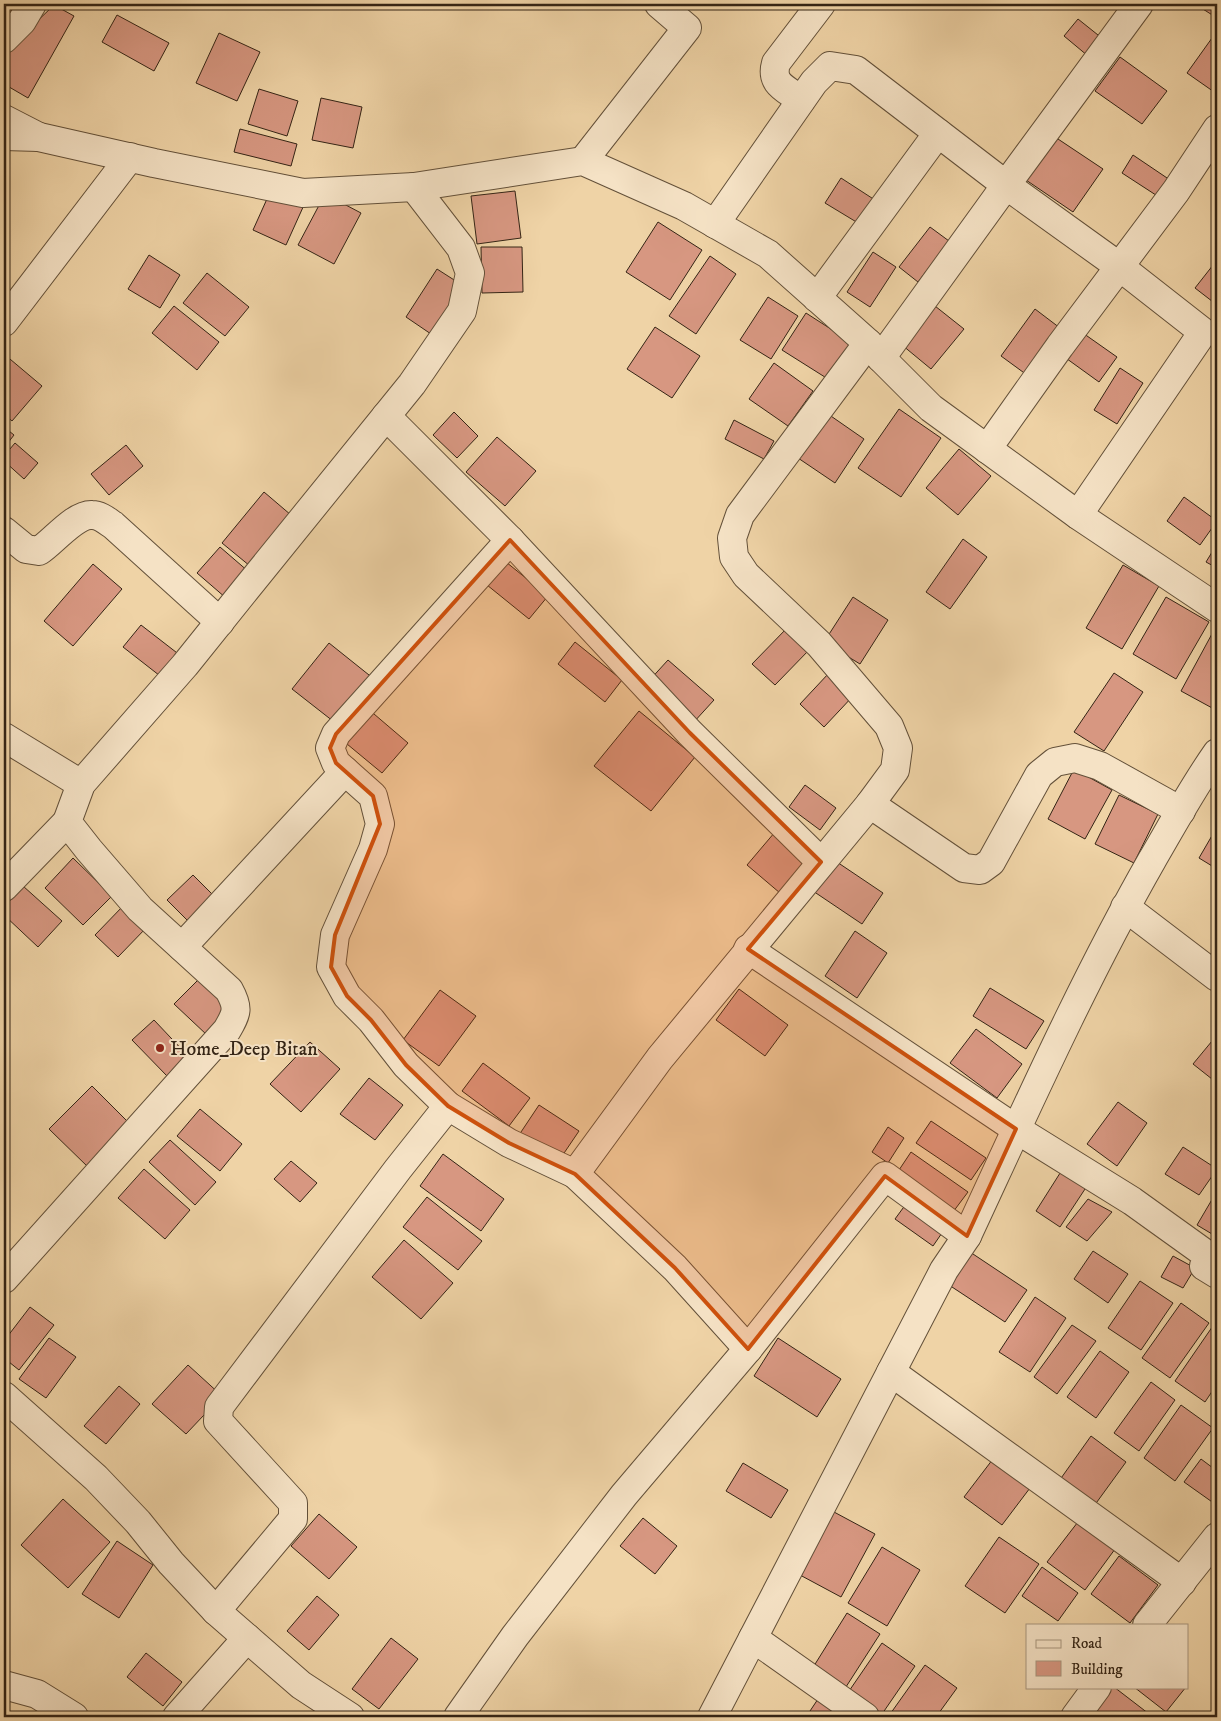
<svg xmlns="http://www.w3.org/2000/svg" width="1221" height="1721" font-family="'IM FELL DW Pica',serif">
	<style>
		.building { fill: #d79781; stroke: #342415 }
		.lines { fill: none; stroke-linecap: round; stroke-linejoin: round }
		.minor-casing { stroke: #635039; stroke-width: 30 }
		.tertiary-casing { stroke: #635039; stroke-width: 30 }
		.minor { stroke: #f5e2c5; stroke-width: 28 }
		.tertiary { stroke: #f5e2c5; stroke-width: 28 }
		.marked { fill: #cd510d; fill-opacity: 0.2; stroke: #cd510d; stroke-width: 4; stroke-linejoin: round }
		.poi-dot { fill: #8f2418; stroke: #f5e2c5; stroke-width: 2 }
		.labels { text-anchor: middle; stroke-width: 4; stroke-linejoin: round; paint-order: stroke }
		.poi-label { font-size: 20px; fill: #342415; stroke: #f5e2c5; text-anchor: start }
	</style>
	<rect width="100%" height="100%" fill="#efd3a6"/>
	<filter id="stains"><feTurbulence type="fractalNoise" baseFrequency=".004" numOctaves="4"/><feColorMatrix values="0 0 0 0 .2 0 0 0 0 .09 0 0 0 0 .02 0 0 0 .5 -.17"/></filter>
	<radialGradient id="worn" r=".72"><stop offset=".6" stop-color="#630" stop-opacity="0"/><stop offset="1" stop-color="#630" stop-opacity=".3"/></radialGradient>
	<g class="building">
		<polygon points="1195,4 1217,4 1217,18"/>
		<polygon points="54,5 74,16 28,98 4,84 4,53"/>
		<polygon points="117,15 169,43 154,71 102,42"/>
		<polygon points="1078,19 1103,39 1088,56 1064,36"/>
		<polygon points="219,33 260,52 237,101 196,83"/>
		<polygon points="1212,38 1217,42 1217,94 1187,73"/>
		<polygon points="1120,57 1167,91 1142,124 1095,91"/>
		<polygon points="259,89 298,101 287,136 248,124"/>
		<polygon points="321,98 362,107 353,148 312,140"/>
		<polygon points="240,129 297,144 291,166 234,152"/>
		<polygon points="1055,137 1103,169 1073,212 1026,180"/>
		<polygon points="1133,155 1173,182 1162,199 1122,173"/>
		<polygon points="841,178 878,202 863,226 825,203"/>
		<polygon points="271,190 304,205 286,245 253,230"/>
		<polygon points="515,191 521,238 477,244 471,196"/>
		<polygon points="325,194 361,213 334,264 298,245"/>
		<polygon points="658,222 702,250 670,300 626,272"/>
		<polygon points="930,227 949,241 918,282 899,267"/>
		<polygon points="481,247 522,247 523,292 482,293"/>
		<polygon points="873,252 896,267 870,307 847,292"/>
		<polygon points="149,255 180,275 160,308 128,289"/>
		<polygon points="710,256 736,274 696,334 669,316"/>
		<polygon points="1217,260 1217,305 1195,288"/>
		<polygon points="437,269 462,285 431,334 406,317"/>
		<polygon points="207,273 249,307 225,336 183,303"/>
		<polygon points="768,297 798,316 771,359 740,340"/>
		<polygon points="174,306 219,342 197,370 152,333"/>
		<polygon points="935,306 964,329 931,369 902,345"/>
		<polygon points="1035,309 1060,328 1027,375 1001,356"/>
		<polygon points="806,313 851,342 828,379 782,350"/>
		<polygon points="655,327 700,356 672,398 627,369"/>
		<polygon points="1080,331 1117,357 1099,382 1063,356"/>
		<polygon points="4,354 42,386 12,421 4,414"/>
		<polygon points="774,363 813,391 788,426 749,399"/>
		<polygon points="1120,368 1143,383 1117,424 1094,410"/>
		<polygon points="899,409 941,438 901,497 858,468"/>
		<polygon points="454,412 478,436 457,458 433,435"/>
		<polygon points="828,414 864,439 835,483 798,458"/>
		<polygon points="734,420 774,441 764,459 725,439"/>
		<polygon points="4,427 14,435 4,448"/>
		<polygon points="497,437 536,471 505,506 466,472"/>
		<polygon points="15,443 38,463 24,479 4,461 4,456"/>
		<polygon points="126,445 143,466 109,495 91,474"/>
		<polygon points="959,449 991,476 958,515 926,488"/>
		<polygon points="264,492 291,515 250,566 222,543"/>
		<polygon points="1184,497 1217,521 1200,545 1167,521"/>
		<polygon points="963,539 987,557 950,609 926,592"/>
		<polygon points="1217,544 1217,568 1206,562"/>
		<polygon points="220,547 249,572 226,598 197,573"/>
		<polygon points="506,562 548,596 529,619 487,585"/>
		<polygon points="93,564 122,589 73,646 44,621"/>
		<polygon points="1123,565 1159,586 1122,649 1086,628"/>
		<polygon points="853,597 888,620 860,664 824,642"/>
		<polygon points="1166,597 1209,622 1176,679 1133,654"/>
		<polygon points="141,625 181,656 164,679 123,647"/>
		<polygon points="788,627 810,649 775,685 752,664"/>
		<polygon points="1213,632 1217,634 1217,703 1214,709 1181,691"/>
		<polygon points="575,642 622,680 605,702 558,664"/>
		<polygon points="329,643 374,679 338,725 292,689"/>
		<polygon points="668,660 714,700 693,723 647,683"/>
		<polygon points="829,673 854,695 824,727 800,704"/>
		<polygon points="1114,673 1143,692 1104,751 1074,732"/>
		<polygon points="367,708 408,743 382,773 341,739"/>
		<polygon points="639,711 695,757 651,811 594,766"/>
		<polygon points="1074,769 1112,790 1085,839 1048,819"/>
		<polygon points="805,785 836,808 820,830 789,807"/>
		<polygon points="1119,795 1158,814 1134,863 1095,844"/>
		<polygon points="1217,827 1217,869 1199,858"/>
		<polygon points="775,832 808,859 780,893 747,865"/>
		<polygon points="73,858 112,896 83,925 45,888"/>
		<polygon points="831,858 883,893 862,924 810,889"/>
		<polygon points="193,875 220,902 195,928 167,900"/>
		<polygon points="23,886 62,921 38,947 4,915 4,907"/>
		<polygon points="124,905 147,927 118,957 95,935"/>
		<polygon points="855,931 887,953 857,998 825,976"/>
		<polygon points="200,978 232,1009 207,1035 174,1004"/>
		<polygon points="990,988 1044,1021 1026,1049 973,1016"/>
		<polygon points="739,989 788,1025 765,1056 716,1020"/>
		<polygon points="440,990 476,1016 439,1066 403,1040"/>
		<polygon points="154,1020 188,1056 167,1076 132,1040"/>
		<polygon points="976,1029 1022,1064 997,1098 950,1063"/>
		<polygon points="1217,1035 1217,1083 1193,1064"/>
		<polygon points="310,1042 340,1069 301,1112 270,1084"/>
		<polygon points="483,1063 530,1098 509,1126 462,1091"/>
		<polygon points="369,1078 403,1105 375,1140 340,1114"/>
		<polygon points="92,1086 132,1126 89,1168 49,1129"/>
		<polygon points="1118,1102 1147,1123 1117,1166 1087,1144"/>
		<polygon points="539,1105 579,1131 558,1162 519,1135"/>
		<polygon points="200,1109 242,1144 220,1171 177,1136"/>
		<polygon points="931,1121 986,1158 971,1180 916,1143"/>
		<polygon points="888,1127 904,1138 888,1163 872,1152"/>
		<polygon points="170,1140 216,1182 195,1205 149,1162"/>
		<polygon points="1183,1147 1217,1169 1199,1195 1165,1174"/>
		<polygon points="911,1152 968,1192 953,1212 897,1173"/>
		<polygon points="443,1154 504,1199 481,1231 420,1186"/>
		<polygon points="291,1161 317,1183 300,1202 274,1179"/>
		<polygon points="144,1169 190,1210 165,1239 118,1198"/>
		<polygon points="1062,1170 1087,1186 1060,1227 1036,1211"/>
		<polygon points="1217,1191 1217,1237 1197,1225"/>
		<polygon points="427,1197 482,1241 458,1270 403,1227"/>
		<polygon points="1088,1199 1112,1212 1087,1241 1066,1227"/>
		<polygon points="906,1204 944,1230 933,1246 895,1219"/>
		<polygon points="404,1240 453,1283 421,1319 372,1277"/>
		<polygon points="1093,1251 1128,1274 1108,1303 1074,1279"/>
		<polygon points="970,1252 1027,1290 1005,1322 949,1285"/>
		<polygon points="1173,1256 1195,1268 1183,1288 1161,1277"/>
		<polygon points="1140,1281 1173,1303 1141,1350 1108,1328"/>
		<polygon points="1035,1297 1066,1318 1030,1372 999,1352"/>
		<polygon points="1181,1303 1209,1323 1170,1378 1142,1358"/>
		<polygon points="30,1307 54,1325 19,1370 4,1358 4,1341"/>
		<polygon points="1217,1320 1217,1384 1205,1402 1175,1381"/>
		<polygon points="1072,1325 1096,1341 1057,1394 1034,1377"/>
		<polygon points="49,1338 76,1357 46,1398 19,1379"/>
		<polygon points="778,1338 841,1379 817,1417 754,1376"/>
		<polygon points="1100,1351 1129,1372 1096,1418 1067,1397"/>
		<polygon points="188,1365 222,1396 186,1434 152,1404"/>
		<polygon points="1151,1382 1175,1400 1139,1451 1114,1433"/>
		<polygon points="119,1386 140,1404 106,1444 84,1426"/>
		<polygon points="1181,1405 1213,1428 1175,1481 1144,1458"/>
		<polygon points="1091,1436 1126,1462 1094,1506 1059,1481"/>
		<polygon points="996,1455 1033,1484 1002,1525 964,1497"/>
		<polygon points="1201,1459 1217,1471 1217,1501 1215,1504 1184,1482"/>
		<polygon points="743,1463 788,1490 771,1518 726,1491"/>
		<polygon points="63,1499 110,1542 68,1588 21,1545"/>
		<polygon points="834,1512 875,1534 841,1597 800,1575"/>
		<polygon points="319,1514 357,1547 329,1579 291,1546"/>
		<polygon points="643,1518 677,1546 655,1574 620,1546"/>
		<polygon points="1081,1518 1118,1545 1085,1590 1047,1562"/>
		<polygon points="999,1537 1039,1564 1005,1613 965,1586"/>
		<polygon points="117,1541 153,1565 119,1618 82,1594"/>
		<polygon points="882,1547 920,1570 887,1626 848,1603"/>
		<polygon points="1119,1556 1158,1585 1130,1623 1091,1594"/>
		<polygon points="1042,1567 1078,1593 1058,1621 1022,1596"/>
		<polygon points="317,1596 339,1615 309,1650 287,1631"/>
		<polygon points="847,1613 880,1634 844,1690 812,1669"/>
		<polygon points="391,1638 418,1659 379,1709 352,1689"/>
		<polygon points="882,1643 915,1666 880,1717 847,1694"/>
		<polygon points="146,1653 182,1682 163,1706 127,1677"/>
		<polygon points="925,1665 957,1688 936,1717 888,1717"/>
		<polygon points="1111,1687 1114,1687 1153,1717 1093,1717 1090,1715"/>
		<polygon points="1134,1687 1186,1687 1166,1712"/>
		<polygon points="822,1693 857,1717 806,1717"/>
	</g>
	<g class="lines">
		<defs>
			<g id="minor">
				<polyline points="4,39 22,21 32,4"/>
				<path d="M801 100C785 88 770 84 776 63L821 4"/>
				<polyline points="4,119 39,137"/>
				<polyline points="583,161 687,28 659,4"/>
				<polyline points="715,224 814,82 830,66 856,70 1006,185 1139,4"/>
				<polyline points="817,298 938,133"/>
				<polyline points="4,322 130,157"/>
				<polyline points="868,343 740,515 732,538 734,557 746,575 819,644 889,726 898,748 895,770 870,804 660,1058 575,1174 675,1268 748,1349 885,1176 967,1236"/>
				<polyline points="881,358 1006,185 1120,267 1203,332 1078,515"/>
				<polyline points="386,416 510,540 690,733 821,862"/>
				<polyline points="987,449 1060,346 1176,191 1217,129"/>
				<path d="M4 531 26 549 39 551C53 542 75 514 92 515 100 515 107 521 113 525L220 622"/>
				<polyline points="4,737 81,784"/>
				<polyline points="870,804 964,868 980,870 991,862 1039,775 1055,762 1075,758 1100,766 1181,811"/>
				<polyline points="4,887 67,822"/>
				<polyline points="1125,907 1217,977"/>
				<polyline points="182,947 345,771"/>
				<polyline points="748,949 1016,1129 1132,1201 1210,1257 1204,1266 1217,1274"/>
				<polyline points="448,1106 406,1065 371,1020 347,996 331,967 335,935 373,849 380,824 373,796 336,763 330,748 336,734 510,540"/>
				<path d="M4 1279 227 1030C237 1013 239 1008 229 990L140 909 89 850 67 822 81 784 185 665 246 589 412 384 462 311 470 273 461 248 414 187"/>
				<polyline points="891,1372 1182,1582"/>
				<polyline points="4,1396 96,1478 138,1522 171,1563 216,1611 301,1685 350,1717"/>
				<polyline points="216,1611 293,1519 293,1503 218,1421 219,1407 398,1169 448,1106 509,1143 575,1174"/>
				<polyline points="1147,1625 1217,1537"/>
				<polyline points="753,1638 865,1717"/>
				<polyline points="4,1685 37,1694 74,1717"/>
				<polyline points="177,1717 247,1638"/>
				<polyline points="458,1717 515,1636 624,1495 748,1349"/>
				<path d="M712 1717 944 1270 967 1236C1026 1109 1083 981 1152 860 1173 824 1193 787 1217 753"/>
				<polyline points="1075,1717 1097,1687"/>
			</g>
			<polyline id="tertiary" points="4,136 39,137 154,163 303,193 414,187 583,161 684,206 768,254 868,343 881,358 931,408 1078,515 1217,608"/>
		</defs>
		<use href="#minor" class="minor-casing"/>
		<use href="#tertiary" class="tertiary-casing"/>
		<use href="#minor" class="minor"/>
		<use href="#tertiary" class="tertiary"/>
	</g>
	<path class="marked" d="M510 540 690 733 821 862 748 949 1016 1129 967 1236 885 1176 748 1349 675 1268 575 1174 509 1143 448 1106 406 1065 371 1020 347 996 331 967 335 935 380 824 373 796 336 763 330 748 336 734Z"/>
	<circle class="poi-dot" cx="160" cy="1048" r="5"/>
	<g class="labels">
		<g class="poi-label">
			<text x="170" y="1055">Home_Deep Bitan</text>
		</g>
	</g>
	<rect width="1221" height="1721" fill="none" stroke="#efd3a6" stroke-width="20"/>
	<rect x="5" y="5" width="1211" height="1711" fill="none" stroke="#342415" stroke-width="2.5"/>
	<rect x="10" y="10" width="1201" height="1701" fill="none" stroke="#342415"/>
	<rect x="1026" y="1624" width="162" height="65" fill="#f5e2c5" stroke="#a8967f"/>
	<rect x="1036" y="1640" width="25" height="8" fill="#f5e2c5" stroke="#a8967f"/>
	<text x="1071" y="1648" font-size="15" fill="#342415">Road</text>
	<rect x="1036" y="1661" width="25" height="15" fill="#d79781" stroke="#a8967f"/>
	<text x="1071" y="1674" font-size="15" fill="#342415">Building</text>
	<rect width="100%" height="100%" filter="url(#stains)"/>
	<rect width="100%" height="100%" fill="url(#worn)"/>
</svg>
